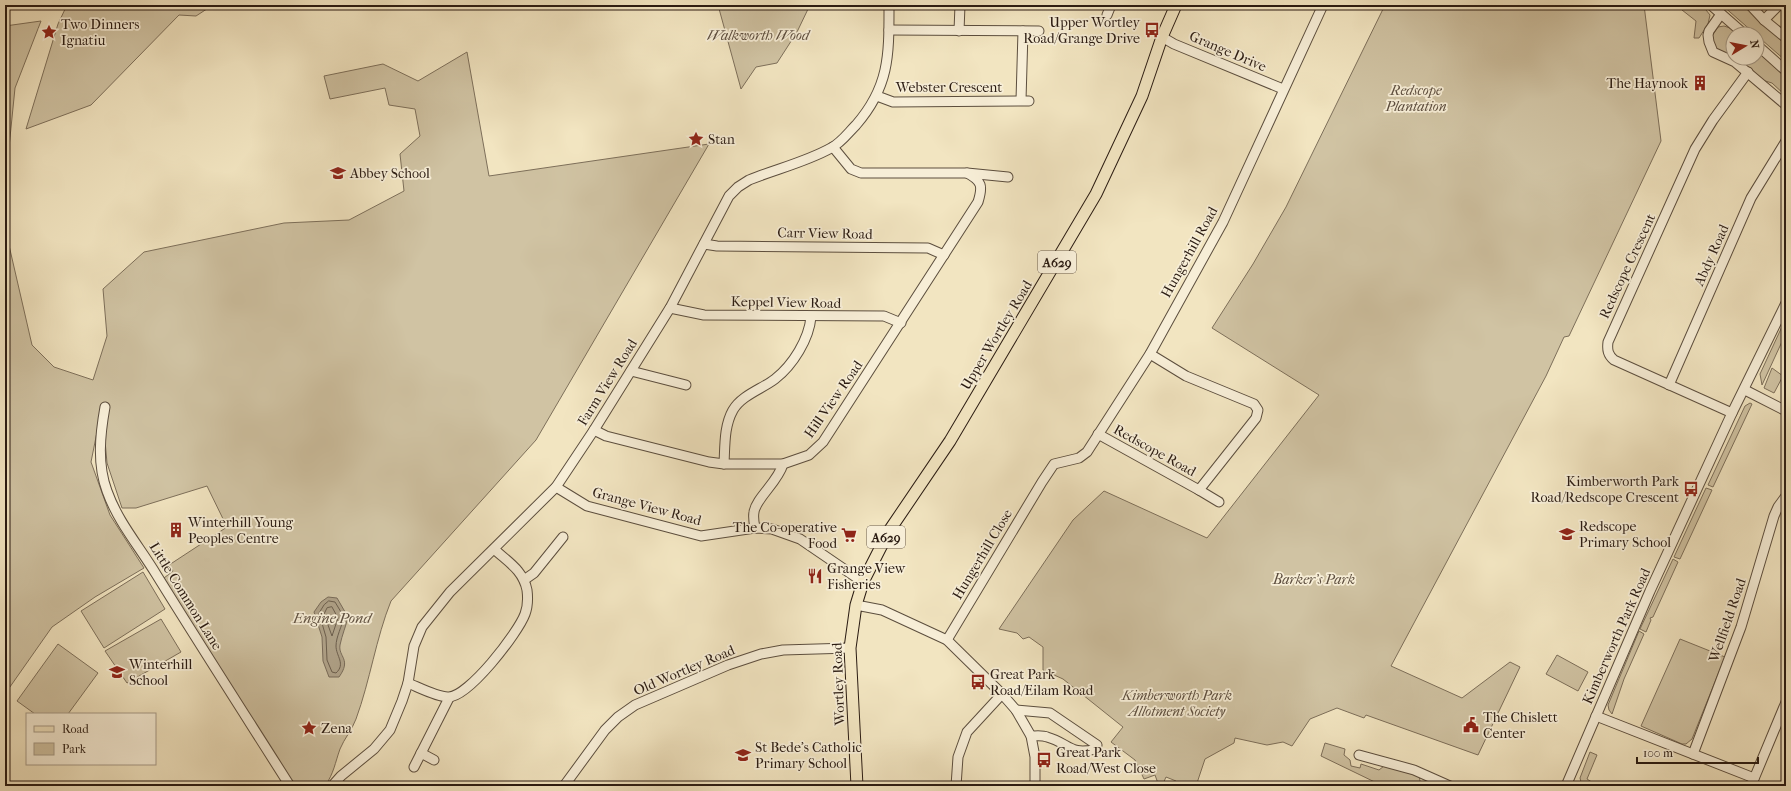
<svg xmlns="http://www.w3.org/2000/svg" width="1791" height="791" font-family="'IM FELL French Canon',serif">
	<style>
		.green { fill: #d0c3a3; stroke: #7d6f5a }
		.water { fill: #aea086; stroke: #796b58 }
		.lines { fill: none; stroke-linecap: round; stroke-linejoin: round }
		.shore { stroke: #6c5e4c; stroke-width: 1 }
		.minor-casing { stroke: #5c4e3e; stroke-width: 11 }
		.major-casing { stroke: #2a1b12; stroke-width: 13 }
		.minor { stroke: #f7eed7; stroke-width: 9 }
		.major { stroke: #f2e5c1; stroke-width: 11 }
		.labels { text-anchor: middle; stroke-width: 3.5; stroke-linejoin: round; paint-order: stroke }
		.shield { fill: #f7eed7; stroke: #685a4d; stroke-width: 1 }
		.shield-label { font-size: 13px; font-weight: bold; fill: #2a1b12 }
		.poi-label { font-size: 14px; fill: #2a1b12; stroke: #f7eed7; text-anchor: start }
		.park-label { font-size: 14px; font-style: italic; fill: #5c4d3e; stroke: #f7eed7 }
		.street-label { font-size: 14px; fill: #2a1b12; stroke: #f7eed7 }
		.water-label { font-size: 15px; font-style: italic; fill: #5f5040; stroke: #f7eed7 }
	</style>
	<rect width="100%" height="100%" fill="#f2e5c1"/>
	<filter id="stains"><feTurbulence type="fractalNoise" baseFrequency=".005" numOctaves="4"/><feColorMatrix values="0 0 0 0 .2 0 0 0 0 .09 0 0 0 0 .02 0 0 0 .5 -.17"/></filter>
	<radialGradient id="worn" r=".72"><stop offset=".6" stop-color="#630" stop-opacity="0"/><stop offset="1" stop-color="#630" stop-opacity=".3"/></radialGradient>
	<g class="green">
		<polygon points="67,5 213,5 196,16 179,15 91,105 26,129 58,24"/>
		<polygon points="718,5 808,5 809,7 797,32 777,63 756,67 741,89"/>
		<polygon points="1385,5 1644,5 1661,141 1569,336 1564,337 1546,376 1391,666 1462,698 1510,662 1520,667 1478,755 1366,715 1364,718 1337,708 1310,719 1292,746 1283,742 1267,745 1235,738 1234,743 1205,759 1196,786 1175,786 1176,781 1166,777 1162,786 1159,786 1155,775 1144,779 1135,760 1111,742 1123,727 1063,679 1043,670 1043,647 1029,637 1023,639 1017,633 999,629 1073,520 1104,491 1207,538 1319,395 1212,328 1253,264 1286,207"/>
		<polygon points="1686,5 1702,5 1710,15 1708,24 1699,38 1694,38 1696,21 1682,10"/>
		<polygon points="1722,5 1744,5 1786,45 1786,61"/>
		<polygon points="41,21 15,88 5,187 5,26"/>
		<polygon points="1724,26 1730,28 1738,34 1733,34 1733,58 1757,58 1757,51 1786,76 1786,96 1772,83 1762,80 1714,48 1712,36 1718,27"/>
		<path d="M467 52 489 176 709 144 536 440 391 601C376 638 370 681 356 719 352 730 344 739 340 749 335 763 334 773 325 786H290L164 578 173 571 169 565 227 527 207 486 136 508H122L107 463 102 407 91 462 110 515 144 568 95 597 52 627 5 694V228L32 345 54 367 93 380 107 336 103 289 144 252 284 223 349 220 404 191 400 154 420 136 415 109 389 105 385 88 330 99 324 76 383 64 418 81Z"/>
		<polygon points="1786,318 1786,333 1762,385 1760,374"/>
		<polygon points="1772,368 1783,376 1774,393 1764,388"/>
		<polygon points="1750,403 1752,404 1713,487 1708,485 1745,406"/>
		<polygon points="1706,488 1712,490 1680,559 1674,557"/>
		<polygon points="1673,559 1678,562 1653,617 1650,618 1651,620 1646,632 1640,629"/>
		<polygon points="143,572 165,609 104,648 81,611"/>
		<polygon points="161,619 181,652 127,683 105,651"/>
		<polygon points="1639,631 1644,634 1624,679 1612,714 1609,710 1608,705"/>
		<polygon points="1680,639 1725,657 1692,739 1686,744 1682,744 1641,726"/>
		<polygon points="58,644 98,673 68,714 35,714 17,701"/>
		<polygon points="1557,655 1588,672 1578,691 1546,674"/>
		<polygon points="1325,743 1345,749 1344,755 1350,760 1351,766 1360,768 1361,764 1379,770 1384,766 1419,776 1421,785 1383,786 1321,756"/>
		<polygon points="1590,752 1597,755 1587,779 1598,786 1582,786 1580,778"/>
	</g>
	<path class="water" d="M328 597 337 598 348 617C346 626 342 635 340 645 338 657 352 659 339 677H329L323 661 322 637 314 612 321 602Z"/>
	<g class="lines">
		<g class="shore">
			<path d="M329 601 335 602 344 617C342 626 336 637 336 646 336 656 346 664 336 673L332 672 327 660 326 637 319 613 324 605Z"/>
			<polygon points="332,607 338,618 332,636 324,614 327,608"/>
		</g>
		<defs>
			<g id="minor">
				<polyline points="1711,5 1744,34"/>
				<polyline points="1750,5 1764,20 1786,38"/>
				<polyline points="1721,14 1709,31 1708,35 1709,42 1713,52 1735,62 1786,105"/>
				<polyline points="1107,15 1111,5"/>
				<polyline points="1764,20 1779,5"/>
				<polyline points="889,30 1039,31"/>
				<polyline points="959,31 960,5"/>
				<polyline points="1162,37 1174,44 1283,89"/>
				<polyline points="1757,45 1786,71"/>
				<polyline points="877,96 893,102 1029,101"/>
				<polyline points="1021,100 1023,31"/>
				<polyline points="833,147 851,169 861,173 967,173 1008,177"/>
				<polyline points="704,244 717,246 928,248 944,255"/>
				<polyline points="670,308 704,315 884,316 901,323"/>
				<polyline points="631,371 686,385"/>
				<polyline points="1669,385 1751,198 1786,141"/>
				<polyline points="1745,390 1786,411"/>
				<path d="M105 407C100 435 97 464 107 491 118 522 139 546 156 574 200 645 245 715 290 786"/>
				<path d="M1732 413 1614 360C1608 355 1607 350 1608 342L1695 149 1713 120 1748 72"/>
				<path d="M594 430 606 436 709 462 724 464H783L809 455 823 442 978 202C983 186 982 181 967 173"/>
				<polyline points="1098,434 1199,490 1256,418 1258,410 1254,404 1186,376 1150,354"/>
				<path d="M724 464C725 445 724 426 733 410 742 395 762 389 775 379 793 365 809 339 811 317"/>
				<polyline points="556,487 587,506 701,536 755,528 772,529 800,539 863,582"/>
				<polyline points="1199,490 1219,502"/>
				<path d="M755 528C754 523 753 517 754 512 756 498 778 482 783 464"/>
				<polyline points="524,580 534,573 563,537"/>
				<polyline points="856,605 882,610 947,640 1002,694 1016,710 1031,736 1035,757 1035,786"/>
				<polyline points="947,640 1042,482 1054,464 1079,458 1087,452 1150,354 1223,222 1323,5"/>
				<path d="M408 683C418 687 437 697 448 697 468 698 518 633 525 614 528 606 528 598 527 590 523 570 508 562 494 549"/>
				<path d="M1016 710 1050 713 1097 745 1096 749C1070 756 1069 743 1047 737 1042 735 1036 736 1031 736"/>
				<polyline points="1596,716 1754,778"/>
				<polyline points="421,753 434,760"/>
				<polyline points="1693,754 1741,627 1774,516 1778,507 1786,496"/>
				<polyline points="1359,755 1414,770 1450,786"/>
				<polyline points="414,767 449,698"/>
				<path d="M332 786 341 776 374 749 390 730 402 701 408 683 414 646 422 627 450 592 556 487 594 430 670 308 729 196 738 187 749 180C776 169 806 162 831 148 841 143 848 133 856 125 890 86 889 54 889 5"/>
				<polyline points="564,786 605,730 618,717 635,705 728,665 761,654 783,650 850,648"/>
				<polyline points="956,786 958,757 967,732 1002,694"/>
				<polyline points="1566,786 1650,591 1732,413 1786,303"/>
				<polyline points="1751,786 1786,702"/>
			</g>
			<polyline id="major" points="857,786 850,648 856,605 863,582 889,531 950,441 1096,194 1142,96 1162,37 1176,5"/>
		</defs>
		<use href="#minor" class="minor-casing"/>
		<use href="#major" class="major-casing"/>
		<use href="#minor" class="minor"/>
		<use href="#major" class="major"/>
	</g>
	<defs>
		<symbol id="bus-bare" viewBox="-9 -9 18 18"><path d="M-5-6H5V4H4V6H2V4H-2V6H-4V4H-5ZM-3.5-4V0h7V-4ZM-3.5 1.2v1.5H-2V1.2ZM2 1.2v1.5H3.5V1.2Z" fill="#8f2418" stroke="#f7eed7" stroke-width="2.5" paint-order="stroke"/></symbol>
		<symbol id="sight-bare" viewBox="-9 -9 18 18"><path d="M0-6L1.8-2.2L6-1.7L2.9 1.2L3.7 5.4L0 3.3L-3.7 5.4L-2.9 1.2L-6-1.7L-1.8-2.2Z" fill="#8f2418" stroke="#f7eed7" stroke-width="2.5" paint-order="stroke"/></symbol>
		<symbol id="building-bare" viewBox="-9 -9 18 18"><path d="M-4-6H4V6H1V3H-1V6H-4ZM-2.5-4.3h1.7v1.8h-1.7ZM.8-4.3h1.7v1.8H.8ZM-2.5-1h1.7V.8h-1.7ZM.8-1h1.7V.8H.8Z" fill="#8f2418" stroke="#f7eed7" stroke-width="2.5" paint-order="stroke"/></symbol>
		<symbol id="school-bare" viewBox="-9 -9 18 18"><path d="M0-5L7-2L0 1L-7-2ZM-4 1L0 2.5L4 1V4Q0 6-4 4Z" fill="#8f2418" stroke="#f7eed7" stroke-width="2.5" paint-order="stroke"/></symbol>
		<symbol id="supermarket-bare" viewBox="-9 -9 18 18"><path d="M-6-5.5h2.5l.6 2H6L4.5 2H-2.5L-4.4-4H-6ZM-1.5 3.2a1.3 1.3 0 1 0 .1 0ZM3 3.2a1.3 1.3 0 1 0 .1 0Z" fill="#8f2418" stroke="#f7eed7" stroke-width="2.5" paint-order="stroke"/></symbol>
		<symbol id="restaurant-bare" viewBox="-9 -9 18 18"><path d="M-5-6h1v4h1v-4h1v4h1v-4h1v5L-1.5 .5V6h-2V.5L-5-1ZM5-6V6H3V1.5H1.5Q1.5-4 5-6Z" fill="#8f2418" stroke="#f7eed7" stroke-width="2.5" paint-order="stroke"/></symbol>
		<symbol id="civic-bare" viewBox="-9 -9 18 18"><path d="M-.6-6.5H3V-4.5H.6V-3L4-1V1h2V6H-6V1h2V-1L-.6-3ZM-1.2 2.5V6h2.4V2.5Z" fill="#8f2418" stroke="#f7eed7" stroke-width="2.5" paint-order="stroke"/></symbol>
	</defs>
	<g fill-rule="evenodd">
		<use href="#bus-bare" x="1141" y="19" width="22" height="22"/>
		<use href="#sight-bare" x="38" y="21" width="22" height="22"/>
		<use href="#building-bare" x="1689" y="72" width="22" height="22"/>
		<use href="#sight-bare" x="685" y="128" width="22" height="22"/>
		<use href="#school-bare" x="327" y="162" width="22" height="22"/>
		<use href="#bus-bare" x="1680" y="478" width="22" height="22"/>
		<use href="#building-bare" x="165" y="519" width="22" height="22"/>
		<use href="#school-bare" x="1556" y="523" width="22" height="22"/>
		<use href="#supermarket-bare" x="838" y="524" width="22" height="22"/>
		<use href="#restaurant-bare" x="804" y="565" width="22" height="22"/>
		<use href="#school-bare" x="106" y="661" width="22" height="22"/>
		<use href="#bus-bare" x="967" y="671" width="22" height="22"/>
		<use href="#civic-bare" x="1460" y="714" width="22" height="22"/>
		<use href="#sight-bare" x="298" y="717" width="22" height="22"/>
		<use href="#school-bare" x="732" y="744" width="22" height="22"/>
		<use href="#bus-bare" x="1033" y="749" width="22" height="22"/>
	</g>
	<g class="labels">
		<g class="shield">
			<rect x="1038" y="251" width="38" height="22" rx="3"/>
			<rect x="867" y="526" width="38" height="22" rx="3"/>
		</g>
		<g class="shield-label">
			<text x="1057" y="267">A629</text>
			<text x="886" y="542">A629</text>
		</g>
		<g class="poi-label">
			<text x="1140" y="27" text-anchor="end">Upper Wortley<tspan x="1140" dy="16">Road/Grange Drive</tspan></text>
			<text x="61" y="29">Two Dinners<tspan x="61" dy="16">Ignatiu</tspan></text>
			<text x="1688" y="88" text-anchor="end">The Haynook</text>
			<text x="708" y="144">Stan</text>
			<text x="350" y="178">Abbey School</text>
			<text x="1679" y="486" text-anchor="end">Kimberworth Park<tspan x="1679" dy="16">Road/Redscope Crescent</tspan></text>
			<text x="188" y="527">Winterhill Young<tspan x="188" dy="16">Peoples Centre</tspan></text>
			<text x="1579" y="531">Redscope<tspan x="1579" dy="16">Primary School</tspan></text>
			<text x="837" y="532" text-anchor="end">The Co-operative<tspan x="837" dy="16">Food</tspan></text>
			<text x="827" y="573">Grange View<tspan x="827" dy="16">Fisheries</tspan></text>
			<text x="129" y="669">Winterhill<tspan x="129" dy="16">School</tspan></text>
			<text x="990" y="679">Great Park<tspan x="990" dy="16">Road/Eilam Road</tspan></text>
			<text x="1483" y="722">The Chislett<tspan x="1483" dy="16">Center</tspan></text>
			<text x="321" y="733">Zena</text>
			<text x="755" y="752">St Bede's Catholic<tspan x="755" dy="16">Primary School</tspan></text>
			<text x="1056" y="757">Great Park<tspan x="1056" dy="16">Road/West Close</tspan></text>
		</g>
		<g class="park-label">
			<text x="758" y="40">Walkworth Wood</text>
			<text x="1416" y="95">Redscope<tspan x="1416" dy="16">Plantation</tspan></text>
			<text x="1314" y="584">Barker's Park</text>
			<text x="1177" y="700">Kimberworth Park<tspan x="1177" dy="16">Allotment Society</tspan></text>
		</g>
		<g class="street-label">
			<text transform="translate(1228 51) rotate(23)" y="5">Grange Drive</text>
			<text x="949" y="92">Webster Crescent</text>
			<text transform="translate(825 233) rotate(1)" y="5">Carr View Road</text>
			<text transform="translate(1189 252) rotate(-61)" y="5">Hungerhill Road</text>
			<text transform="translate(1711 255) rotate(-66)" y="5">Abdy Road</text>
			<text transform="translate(1627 266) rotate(-65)" y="5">Redscope Crescent</text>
			<text transform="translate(786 302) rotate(1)" y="5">Keppel View Road</text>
			<text transform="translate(996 335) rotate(-59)" y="5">Upper Wortley Road</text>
			<text transform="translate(607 382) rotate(-58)" y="5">Farm View Road</text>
			<text transform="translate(833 399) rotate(-55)" y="5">Hill View Road</text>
			<text transform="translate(1155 450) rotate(29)" y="5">Redscope Road</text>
			<text transform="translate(647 506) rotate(15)" y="5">Grange View Road</text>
			<text transform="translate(982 554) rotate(-59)" y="5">Hungerhill Close</text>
			<text transform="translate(186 596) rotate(58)" y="5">Little Common Lane</text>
			<text transform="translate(1727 620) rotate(-71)" y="5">Wellfield Road</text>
			<text transform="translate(1616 636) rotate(-66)" y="5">Kimberworth Park Road</text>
			<text transform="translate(684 670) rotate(-23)" y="5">Old Wortley Road</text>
			<text transform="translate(838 684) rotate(-92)" y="5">Wortley Road</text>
		</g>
		<g class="water-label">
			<text x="332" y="623">Engine Pond</text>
		</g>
	</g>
	<rect width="1791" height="791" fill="none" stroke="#f2e5c1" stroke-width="20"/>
	<rect x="6" y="6" width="1779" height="779" fill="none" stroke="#2a1b12" stroke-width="2"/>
	<rect x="10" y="10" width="1771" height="771" fill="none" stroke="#2a1b12"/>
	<rect x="26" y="713" width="130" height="52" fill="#f7eed7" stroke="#a59a88"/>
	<rect x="34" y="726" width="20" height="6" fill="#f2e5c1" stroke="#a59a88"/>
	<text x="62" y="733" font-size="12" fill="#2a1b12">Road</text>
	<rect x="34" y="743" width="20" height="12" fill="#d0c3a3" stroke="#a59a88"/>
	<text x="62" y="753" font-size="12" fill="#2a1b12">Park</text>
	<g transform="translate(1745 46) rotate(80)"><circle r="19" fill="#f7eed7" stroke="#a59a88"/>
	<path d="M0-3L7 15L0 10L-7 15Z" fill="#8f2418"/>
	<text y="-6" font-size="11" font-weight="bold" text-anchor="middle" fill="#2a1b12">N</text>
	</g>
	<path d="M1637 757v6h121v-6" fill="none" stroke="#2a1b12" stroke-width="2"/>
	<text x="1643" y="757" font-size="12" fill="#2a1b12" stroke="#f7eed7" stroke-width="3" paint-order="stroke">100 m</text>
	<rect width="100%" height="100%" filter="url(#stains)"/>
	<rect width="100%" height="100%" fill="url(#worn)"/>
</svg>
